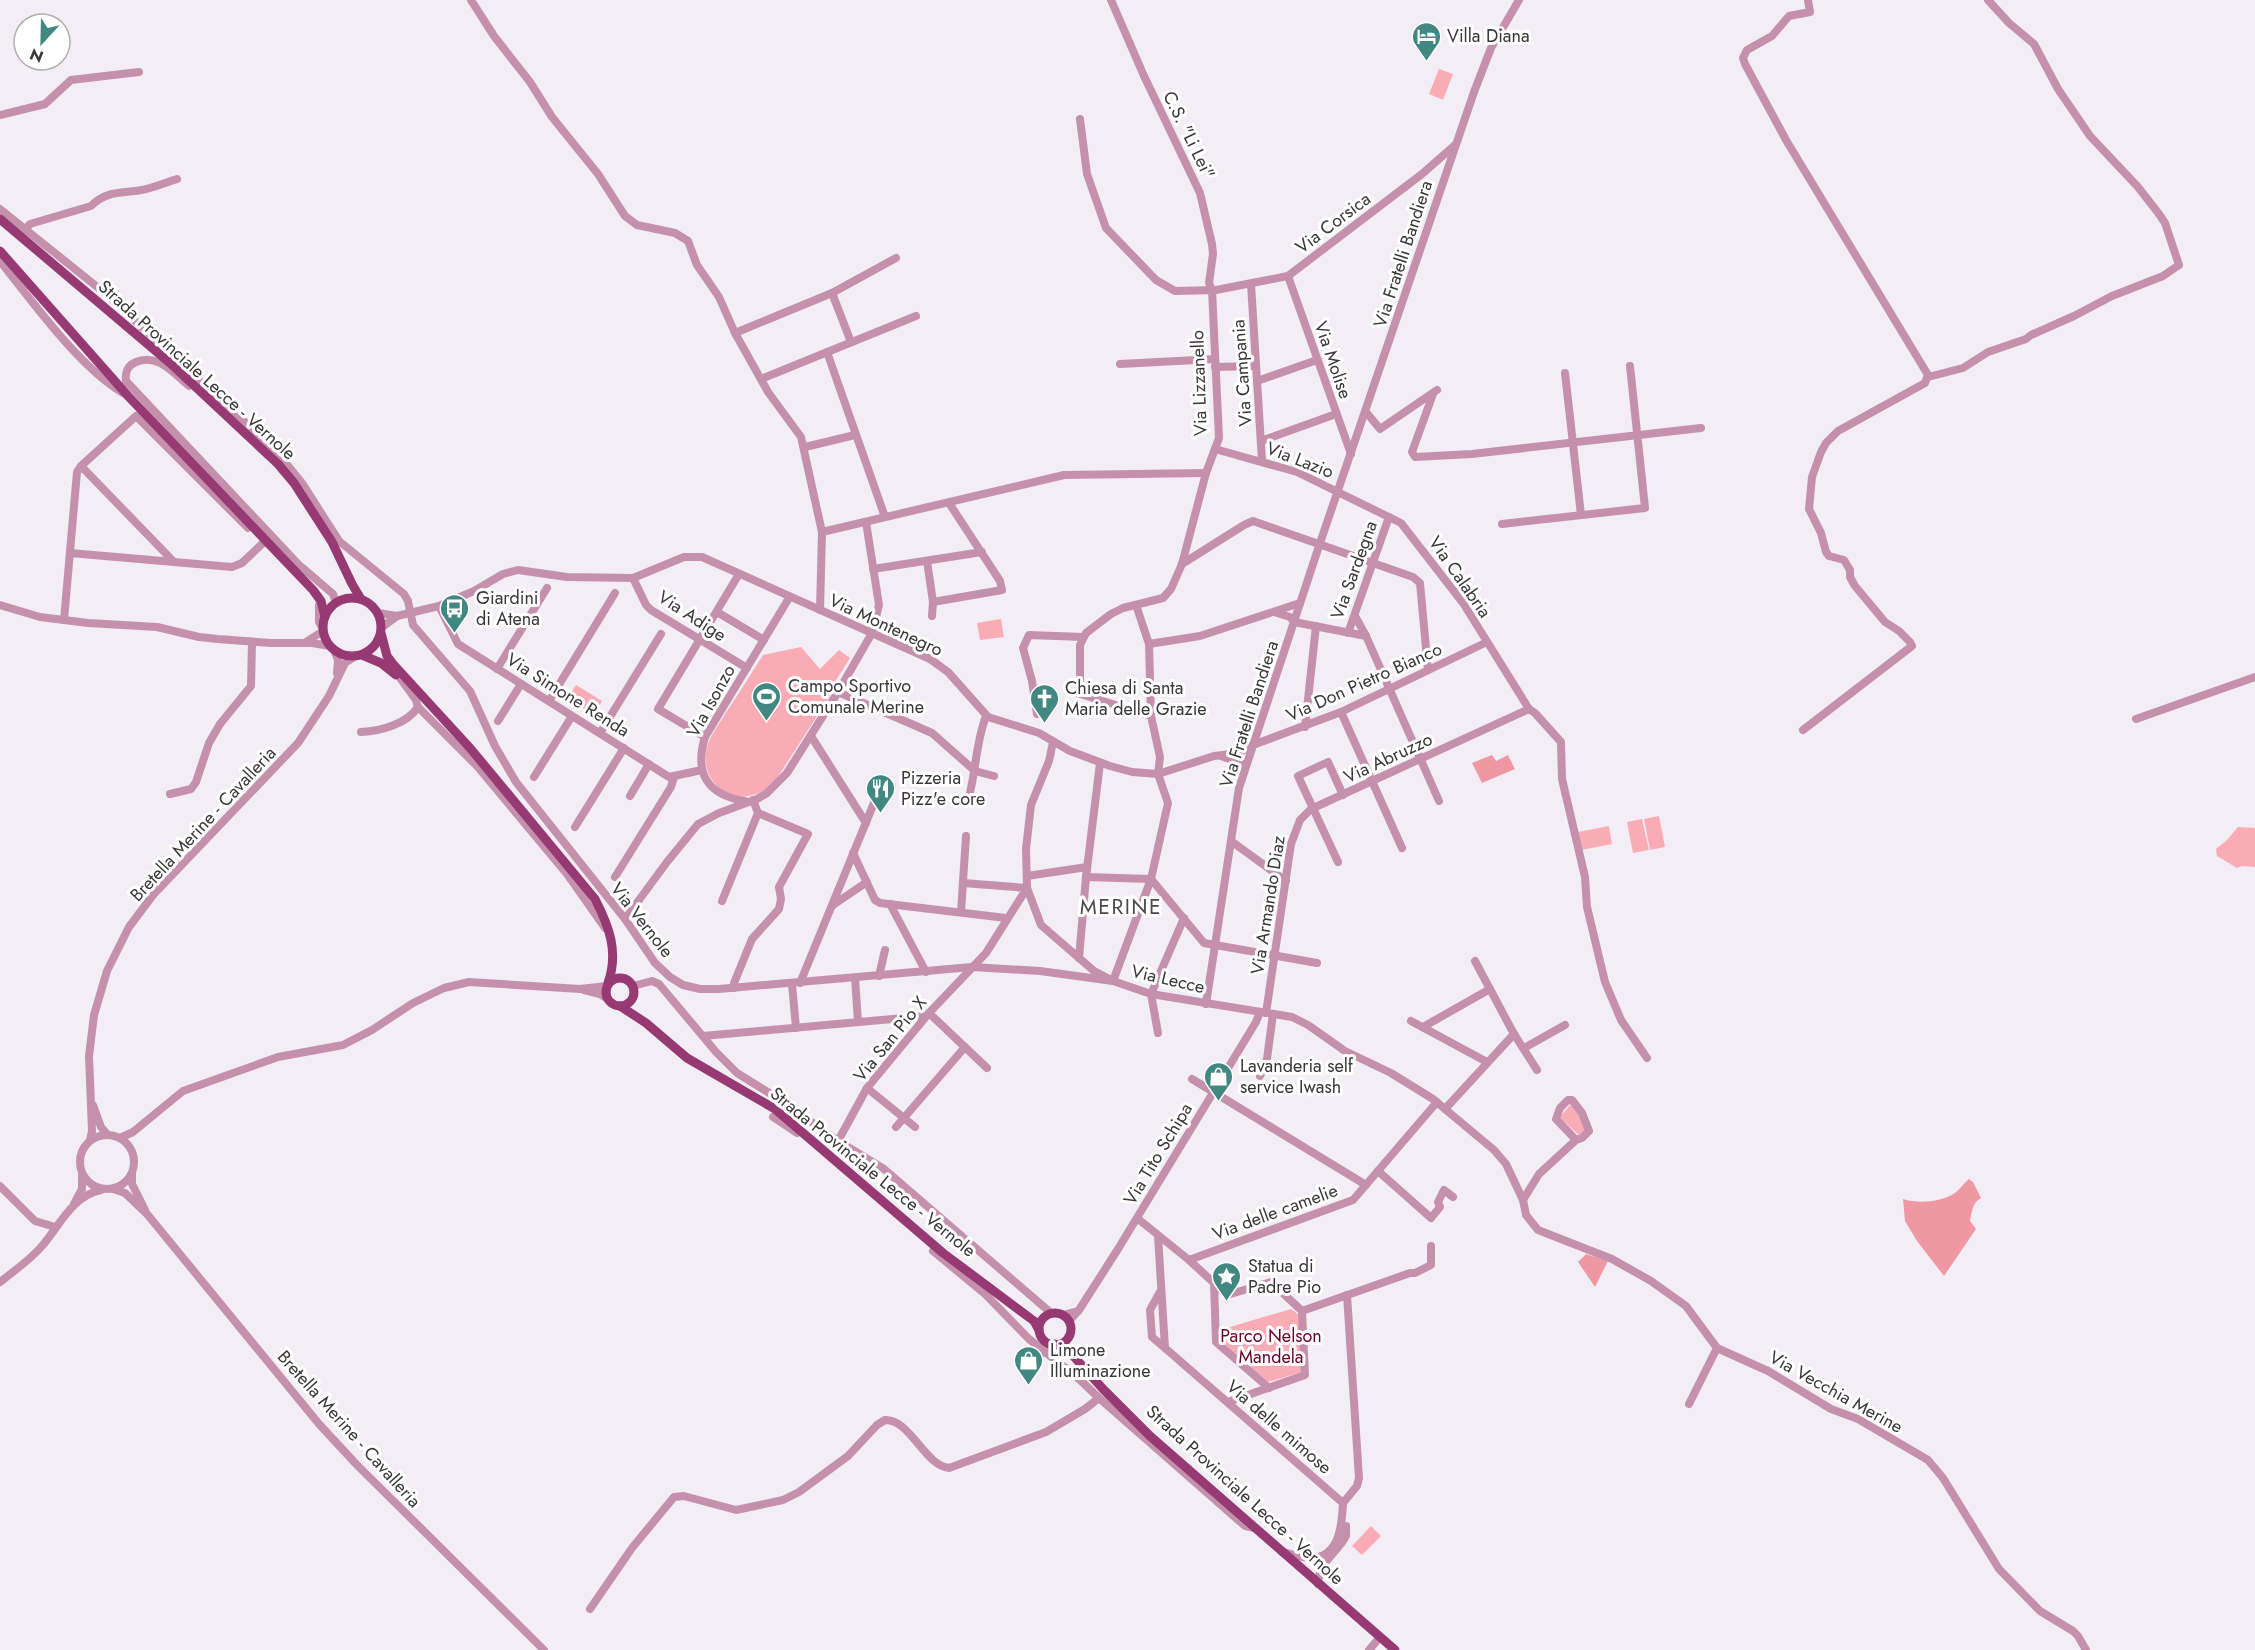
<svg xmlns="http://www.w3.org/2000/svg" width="2255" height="1650" font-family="Jost,sans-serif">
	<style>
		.green { fill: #f9acb5 }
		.forest { fill: #ef98a3 }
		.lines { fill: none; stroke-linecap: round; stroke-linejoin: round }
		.minor { stroke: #c590ac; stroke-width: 8 }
		.major { stroke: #973a73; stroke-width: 9 }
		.labels { text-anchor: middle; stroke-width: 6; stroke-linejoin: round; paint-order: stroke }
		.poi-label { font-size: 18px; fill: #383639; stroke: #fff; text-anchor: start }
		.street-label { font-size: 18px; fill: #383639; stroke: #fff }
		.park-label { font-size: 18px; fill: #6d0125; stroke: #fff }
		.quarter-label { font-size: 21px; letter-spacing: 1.5px; fill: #4b474c; stroke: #fff }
	</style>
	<rect width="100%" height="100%" fill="#f3eef5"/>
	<g class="green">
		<polygon points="1439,69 1453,74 1443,100 1429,94"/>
		<polygon points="1001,619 1004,637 980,640 977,623"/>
		<path d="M801 647 820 669 839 650 850 658 833 685 835 688 772 786C756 796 742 801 724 791 709 783 702 763 707 747 710 735 719 725 725 714 738 695 750 675 763 655Z"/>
		<polygon points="576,685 602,701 594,715 567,699"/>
		<polygon points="1659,816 1665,847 1650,850 1644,819"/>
		<polygon points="1642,819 1649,850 1633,853 1627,822"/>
		<polygon points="1609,826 1612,844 1581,850 1578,832"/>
		<polygon points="2238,827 2255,828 2255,867 2242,866 2237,868 2217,856 2216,849 2227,840"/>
		<polygon points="1570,1105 1575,1108 1585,1127 1586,1130 1579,1135 1561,1119 1561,1116"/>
		<polygon points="1291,1309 1299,1315 1302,1372 1268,1382 1221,1341 1220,1330"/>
		<polygon points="1371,1526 1381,1536 1362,1555 1352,1546"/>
	</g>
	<g class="forest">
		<polygon points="1492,755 1496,761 1508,755 1515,769 1482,783 1472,763"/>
		<path d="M1969 1179 1973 1182 1981 1198C1972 1203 1972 1212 1970 1221L1976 1229 1944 1276 1917 1241 1905 1221 1903 1199C1919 1204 1941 1202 1955 1193 1960 1189 1964 1183 1969 1179Z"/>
		<polygon points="1586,1254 1608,1261 1595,1287 1578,1262"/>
	</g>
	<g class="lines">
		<g class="minor">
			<polyline points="471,0 494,36 530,82 552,117 598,174 625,216 637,225 675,233 688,241 697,265 719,297 735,333"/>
			<polyline points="1111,0 1144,76 1200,193 1212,244 1213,254 1209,283 1212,290 1219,438 1206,473 1182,564 1171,589 1163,598 1123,608 1111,614 1086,633 1080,645 1080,680 1077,693 1151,716"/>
			<polyline points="0,115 45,104 71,80 139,72"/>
			<polyline points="1080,119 1087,174 1106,228 1156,280 1175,291 1216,290 1288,276 1422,174 1455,145"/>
			<polyline points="0,209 106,294 276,451 302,483 339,541 404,594 408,601 413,625 470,691 495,746 516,782 625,919 655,963 670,977 683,985 700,989 719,989 972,967 1040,971 1113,981 1151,879 1168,803 1158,774 1160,757 1151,716 1149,644 1136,605"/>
			<path d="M25 230 30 224 91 206C105 192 118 193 135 191 149 190 164 183 177 179"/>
			<path d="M0 261C32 301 79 367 123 393"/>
			<polyline points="1288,276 1351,454"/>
			<polyline points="1251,284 1262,461"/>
			<polyline points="832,293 851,342"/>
			<polyline points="827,352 885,517"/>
			<polyline points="1120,364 1215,359"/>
			<polyline points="1215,367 1256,366"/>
			<polyline points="1565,373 1581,515"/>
			<polyline points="1928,377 1963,368 1988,352 2026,339 2031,335 2074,316 2112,296 2163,276 2179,265 2165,223 2159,214 2138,187 2090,136 2058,89 2034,44 2009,23 1988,0"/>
			<polyline points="761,379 916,316"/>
			<polyline points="1257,381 1317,360"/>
			<path d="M189 386C173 373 158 353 136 362 127 366 125 372 126 381L298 564 333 594 336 603"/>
			<polyline points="1433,394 1412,452 1415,457 1472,454 1701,428"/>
			<polyline points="1366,412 1380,429 1437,390"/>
			<polyline points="1261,441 1336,414"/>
			<polyline points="805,447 855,435"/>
			<polyline points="1215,449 1297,472 1401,523 1463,603 1529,709 1535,713 1561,742 1562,779 1585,877 1587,907 1605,982 1621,1020 1647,1058"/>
			<polyline points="81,466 174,562"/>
			<polyline points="1502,524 1645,508 1630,366"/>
			<polyline points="822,532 801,437 768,392 735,333 832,293 896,258"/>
			<polyline points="70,553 232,567 242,563 263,543"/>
			<polyline points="927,561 933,602"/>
			<polyline points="1182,564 1244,525 1253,521 1413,577 1420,583 1428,670"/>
			<polyline points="873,569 982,552"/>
			<polyline points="633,578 646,605 651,610 747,668"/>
			<polyline points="0,605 40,617 88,623 157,627 199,637 218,639 271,643 312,643 330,646"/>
			<polyline points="319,605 319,622 323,629"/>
			<polyline points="439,606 458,644 669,777 702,770"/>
			<polyline points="820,610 822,532 1064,475 1206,473"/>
			<polyline points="717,612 764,640"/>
			<polyline points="378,613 397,616 439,606 474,591 503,574 518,570 567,577 633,578 684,557 702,557 930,659 948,672 988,717 1039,733 1070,751 1110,766 1132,772 1158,774 1214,756 1239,753 1253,745 1341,712 1487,642"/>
			<polyline points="1277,613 1290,617 1294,622 1366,636"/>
			<polyline points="932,616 933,602 1002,590 1000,581 949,503"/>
			<polyline points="1355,616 1366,636 1439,801"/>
			<polyline points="64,620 77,472 81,466 136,416 248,528"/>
			<polyline points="381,628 397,616"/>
			<polyline points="1348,633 1389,517"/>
			<polyline points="306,642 323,631"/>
			<polyline points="1149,644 1200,636 1300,603"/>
			<polyline points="334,650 338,660 337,673"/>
			<polyline points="497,669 547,588"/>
			<polyline points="400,678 416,700 418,707 477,766 567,874 605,928"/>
			<polyline points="838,692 932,733 975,771 994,776"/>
			<polyline points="549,701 615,593"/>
			<polyline points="1341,712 1402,848"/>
			<polyline points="1037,714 1032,681 1023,648 1029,635 1083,637"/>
			<polyline points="2136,719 2255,677"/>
			<polyline points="498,721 521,684"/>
			<polyline points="1305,727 1316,626"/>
			<polyline points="1803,730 1912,646 1910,642 1899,631 1885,622 1855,586 1850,577 1850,570 1844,560 1829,556 1826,552 1821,533 1809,509 1812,477 1821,452 1826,443 1838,431 1925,383 1928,375 1786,140 1745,64 1743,58 1747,50 1772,36 1789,16 1810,12 1808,0"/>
			<path d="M361 732C381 731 407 724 418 707"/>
			<polyline points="600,733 661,634"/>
			<polyline points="811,736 866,823"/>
			<polyline points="705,737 658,709 739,574"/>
			<polyline points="1053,742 1049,761 1031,805 1026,849 1027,888 1041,925 1094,971 1113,981 1151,994 1292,1017 1308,1025 1345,1051 1391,1073 1433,1099 1494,1150 1506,1164 1523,1200 1526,1215 1538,1230 1612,1259 1651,1281 1686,1306 1717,1348 1768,1371 1831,1409 1858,1419 1928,1460 1943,1478 1999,1569 2040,1611 2073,1631 2078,1636 2086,1650"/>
			<polyline points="1221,756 1246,765"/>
			<polyline points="534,777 572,716"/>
			<polyline points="170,794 191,789 196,782 209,743 220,724 251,686 252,642"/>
			<polyline points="630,796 649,764"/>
			<path d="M969 797C976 770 976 742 986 716"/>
			<path d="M745 801C707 795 694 773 705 737L789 598"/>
			<polyline points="575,827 624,748"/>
			<polyline points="1231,841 1286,881"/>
			<polyline points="853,853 875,900 880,903 1006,918"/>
			<polyline points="1338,862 1298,776 1328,762 1343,795"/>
			<polyline points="1027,876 1087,867"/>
			<polyline points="615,877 671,787 674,777"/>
			<polyline points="1086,877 1151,879 1204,943 1317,963"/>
			<polyline points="722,901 758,813 753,800"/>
			<polyline points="890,904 926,972"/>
			<polyline points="833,905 867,882"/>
			<polyline points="961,912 966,836"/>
			<polyline points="625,919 667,862 698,824 719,813 757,799 767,793 787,773 838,692 872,633 879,605 866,522"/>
			<polyline points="1079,958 1086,877 1100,763"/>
			<polyline points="1475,961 1514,1034 1537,1070"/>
			<polyline points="879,976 885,950"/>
			<polyline points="855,978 858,1022"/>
			<polyline points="800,983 876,798"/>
			<polyline points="792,984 796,1028"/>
			<polyline points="633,986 652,981 659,984 716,1052 737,1073 782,1101 838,1141 867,1088 929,1013 986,953 1027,888 963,883"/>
			<polyline points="734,988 734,983 752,939 779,909 781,899 779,887 808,834 758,813"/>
			<polyline points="584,990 600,994 608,999"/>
			<polyline points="1206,1004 1239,788 1320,543 1474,92 1491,48 1519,0"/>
			<polyline points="929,1013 987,1068"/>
			<polyline points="1266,1013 1291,844 1300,820 1311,809 1529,709"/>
			<polyline points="1411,1021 1487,1062"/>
			<polyline points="1423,1027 1490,989"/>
			<polyline points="1158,1033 1151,994 1184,918"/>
			<polyline points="703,1036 926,1016"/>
			<polyline points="1524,1048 1565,1025"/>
			<polyline points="1260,1076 1267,1059 1273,1014"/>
			<polyline points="1192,1079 1366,1185"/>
			<polyline points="867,1088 915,1127"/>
			<polyline points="93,1105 101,1127 107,1134"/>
			<polyline points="1445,1109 1514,1034"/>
			<polyline points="773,1117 797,1133"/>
			<polyline points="896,1127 965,1047"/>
			<circle cx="107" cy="1162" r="27"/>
			<polyline points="120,1138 133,1132 183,1091 278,1057 343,1045 372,1030 413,1003 444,988 469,982 580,989 607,986"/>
			<polyline points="90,1140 92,1131 89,1056 94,1015 107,971 129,927 153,895 298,743 329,696 345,663 356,656"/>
			<polyline points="838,1141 884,1169 1051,1313"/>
			<polyline points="1378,1171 1431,1218 1440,1207 1438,1202 1444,1190 1453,1197"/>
			<polyline points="132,1174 132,1184 145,1210"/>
			<polyline points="0,1186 35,1221 55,1227"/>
			<polyline points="113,1189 125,1193 147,1214 319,1424 357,1465 544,1650"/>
			<polyline points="1523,1200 1539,1174 1576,1140 1556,1119 1560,1108 1568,1100 1572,1100 1582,1113 1589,1131 1582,1138 1576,1140"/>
			<polyline points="74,1204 82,1189 82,1176"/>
			<polyline points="1137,1218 1189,1260 1227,1295 1271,1282 1302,1311 1305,1375 1228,1402"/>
			<polyline points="1158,1236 1165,1348 1343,1503"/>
			<polyline points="933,1251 985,1294 1029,1339 1078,1378 1099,1398"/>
			<polyline points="1189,1260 1353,1200 1437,1102"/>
			<path d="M0 1282C14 1271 30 1260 42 1246 60 1225 72 1196 101 1190"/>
			<polyline points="1214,1283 1216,1342 1269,1388"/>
			<polyline points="1160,1292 1150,1310 1152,1337 1165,1348"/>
			<polyline points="1302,1311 1410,1273 1415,1273 1431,1265 1431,1246"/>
			<polyline points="1063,1315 1078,1311"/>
			<polyline points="1069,1321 1079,1310 1118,1249 1256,1022 1260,1012"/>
			<polyline points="1045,1353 1050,1344"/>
			<polyline points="1689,1404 1717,1348"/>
			<polyline points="1343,1503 1357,1486 1359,1478 1347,1295"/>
			<path d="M1282 1552C1292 1554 1301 1558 1310 1558 1340 1558 1342 1524 1343 1503"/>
			<path d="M1318 1584C1319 1561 1336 1555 1346 1536V1526"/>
			<path d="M590 1609 632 1548 674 1497 684 1496 736 1510 783 1500 799 1492 848 1456 877 1425 885 1420C910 1419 925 1466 949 1468L1046 1432 1085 1409 1099 1398 1245 1526 1255 1528"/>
			<polyline points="1369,1650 1380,1637"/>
		</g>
		<g class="major">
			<polyline points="0,219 170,363 278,464 294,483 332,542 352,584 361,599"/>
			<polyline points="0,251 128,396 313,590 321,601 325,617"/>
			<circle cx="352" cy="627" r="29"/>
			<path d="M381 633 387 656 393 664 470 748 595 899C609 926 619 952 608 983"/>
			<polyline points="362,655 381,663 396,675"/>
			<circle cx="620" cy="992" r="14"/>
			<polyline points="620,1006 646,1023 687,1058 775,1109 943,1253 1034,1321 1039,1330"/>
			<circle cx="1055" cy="1329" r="16"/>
			<polyline points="1055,1344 1068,1350 1103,1389 1150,1436 1395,1650"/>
		</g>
	</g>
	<defs>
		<symbol id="hotel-pin" viewBox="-11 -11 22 30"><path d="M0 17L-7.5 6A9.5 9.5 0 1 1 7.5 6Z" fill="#428882" stroke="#fff"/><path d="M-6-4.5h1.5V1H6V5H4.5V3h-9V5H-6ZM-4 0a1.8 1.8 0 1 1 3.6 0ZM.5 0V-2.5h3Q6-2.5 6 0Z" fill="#fff"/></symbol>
		<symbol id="bus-pin" viewBox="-11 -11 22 30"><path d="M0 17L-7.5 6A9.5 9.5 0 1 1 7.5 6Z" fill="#428882" stroke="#fff"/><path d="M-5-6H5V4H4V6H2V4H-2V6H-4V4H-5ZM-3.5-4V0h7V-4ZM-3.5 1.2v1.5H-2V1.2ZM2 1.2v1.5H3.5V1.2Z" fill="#fff"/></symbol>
		<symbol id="stadium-pin" viewBox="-11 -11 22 30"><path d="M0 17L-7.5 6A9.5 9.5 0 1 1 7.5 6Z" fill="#428882" stroke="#fff"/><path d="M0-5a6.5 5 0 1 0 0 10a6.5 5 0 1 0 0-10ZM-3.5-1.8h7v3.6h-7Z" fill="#fff"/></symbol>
		<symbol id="church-pin" viewBox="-11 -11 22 30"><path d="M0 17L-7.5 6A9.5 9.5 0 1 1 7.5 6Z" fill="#428882" stroke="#fff"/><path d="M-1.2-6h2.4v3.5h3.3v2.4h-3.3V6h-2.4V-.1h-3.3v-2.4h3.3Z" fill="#fff"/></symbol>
		<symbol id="restaurant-pin" viewBox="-11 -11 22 30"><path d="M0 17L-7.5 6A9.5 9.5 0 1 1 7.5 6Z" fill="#428882" stroke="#fff"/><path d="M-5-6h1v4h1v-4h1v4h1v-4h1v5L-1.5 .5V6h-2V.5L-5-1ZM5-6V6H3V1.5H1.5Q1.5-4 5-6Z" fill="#fff"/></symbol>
		<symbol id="shop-pin" viewBox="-11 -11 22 30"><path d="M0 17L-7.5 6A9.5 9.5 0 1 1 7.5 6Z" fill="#428882" stroke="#fff"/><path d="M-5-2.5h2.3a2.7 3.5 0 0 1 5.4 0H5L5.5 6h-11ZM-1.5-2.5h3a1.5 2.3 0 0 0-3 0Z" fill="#fff"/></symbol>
		<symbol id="sight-pin" viewBox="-11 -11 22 30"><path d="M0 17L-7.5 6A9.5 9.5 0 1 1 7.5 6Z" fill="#428882" stroke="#fff"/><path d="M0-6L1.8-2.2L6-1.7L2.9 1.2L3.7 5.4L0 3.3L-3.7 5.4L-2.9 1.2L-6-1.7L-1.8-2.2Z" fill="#fff"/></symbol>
	</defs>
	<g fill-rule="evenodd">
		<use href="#hotel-pin" x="1410" y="20" width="33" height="45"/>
		<use href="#bus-pin" x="438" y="592" width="33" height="45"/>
		<use href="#stadium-pin" x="750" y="680" width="33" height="45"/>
		<use href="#church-pin" x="1028" y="682" width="33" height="45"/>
		<use href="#restaurant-pin" x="864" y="772" width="33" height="45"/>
		<use href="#shop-pin" x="1202" y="1060" width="33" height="45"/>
		<use href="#sight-pin" x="1210" y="1260" width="33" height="45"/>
		<use href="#shop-pin" x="1012" y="1344" width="33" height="45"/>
	</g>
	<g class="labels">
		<g class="poi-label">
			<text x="1447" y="42">Villa Diana</text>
			<text x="476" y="604">Giardini<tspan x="476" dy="21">di Atena</tspan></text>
			<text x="788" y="692">Campo Sportivo<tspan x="788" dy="21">Comunale Merine</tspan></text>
			<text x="1065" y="694">Chiesa di Santa<tspan x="1065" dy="21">Maria delle Grazie</tspan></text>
			<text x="901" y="784">Pizzeria<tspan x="901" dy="21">Pizz'e core</tspan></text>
			<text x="1240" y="1072">Lavanderia self<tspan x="1240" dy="21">service Iwash</tspan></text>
			<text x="1248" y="1272">Statua di<tspan x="1248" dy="21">Padre Pio</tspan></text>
			<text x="1050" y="1356">Limone<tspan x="1050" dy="21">Illuminazione</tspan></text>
		</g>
		<g class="street-label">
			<text transform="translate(1189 135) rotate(64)" y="6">C.S. "Li Lei"</text>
			<text transform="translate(1333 223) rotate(-37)" y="6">Via Corsica</text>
			<text transform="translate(1403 254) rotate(-72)" y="6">Via Fratelli Bandiera</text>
			<text transform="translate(1333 360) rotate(71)" y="6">Via Molise</text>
			<text transform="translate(197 370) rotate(42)" y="6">Strada Provinciale Lecce - Vernole</text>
			<text transform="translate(1242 373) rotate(-94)" y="6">Via Campania</text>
			<text transform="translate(1199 383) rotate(-92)" y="6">Via Lizzanello</text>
			<text transform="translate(1300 460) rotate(21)" y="6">Via Lazio</text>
			<text transform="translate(1354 570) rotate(-70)" y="6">Via Sardegna</text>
			<text transform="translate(1460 577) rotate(55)" y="6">Via Calabria</text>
			<text transform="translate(692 616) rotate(33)" y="6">Via Adige</text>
			<text transform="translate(886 625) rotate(25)" y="6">Via Montenegro</text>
			<text transform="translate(1364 682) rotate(-24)" y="6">Via Don Pietro Bianco</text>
			<text transform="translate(568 695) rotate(32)" y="6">Via Simone Renda</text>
			<text transform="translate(711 701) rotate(-61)" y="6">Via Isonzo</text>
			<text transform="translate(1249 714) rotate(-72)" y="6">Via Fratelli Bandiera</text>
			<text transform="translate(1388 758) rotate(-25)" y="6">Via Abruzzo</text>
			<text transform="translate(203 824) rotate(-47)" y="6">Bretella Merine - Cavalleria</text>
			<text transform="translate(1268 905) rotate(-81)" y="6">Via Armando Diaz</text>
			<text transform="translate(642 920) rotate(52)" y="6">Via Vernole</text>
			<text transform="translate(1168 979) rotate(13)" y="6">Via Lecce</text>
			<text transform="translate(890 1039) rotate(-51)" y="6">Via San Pio X</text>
			<text transform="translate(1158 1154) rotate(-59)" y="6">Via Tito Schipa</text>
			<text transform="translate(873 1172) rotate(39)" y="6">Strada Provinciale Lecce - Vernole</text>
			<text transform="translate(1275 1212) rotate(-20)" y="6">Via delle camelie</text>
			<text transform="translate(1836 1392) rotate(29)" y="6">Via Vecchia Merine</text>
			<text transform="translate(1279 1427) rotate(41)" y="6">Via delle mimose</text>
			<text transform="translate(349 1429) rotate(48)" y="6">Bretella Merine - Cavalleria</text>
			<text transform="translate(1245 1495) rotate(42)" y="6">Strada Provinciale Lecce - Vernole</text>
		</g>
		<g class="park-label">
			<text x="1271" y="1342">Parco Nelson<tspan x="1271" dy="21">Mandela</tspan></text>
		</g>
		<g class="quarter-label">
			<text x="1121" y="914">MERINE</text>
		</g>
	</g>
	<g transform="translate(42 42) rotate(202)"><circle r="28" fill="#ffffff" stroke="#afafb0" stroke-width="1.5"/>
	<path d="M0-4.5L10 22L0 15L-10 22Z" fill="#428882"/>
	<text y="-9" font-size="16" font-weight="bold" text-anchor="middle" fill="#383639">N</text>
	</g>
</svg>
